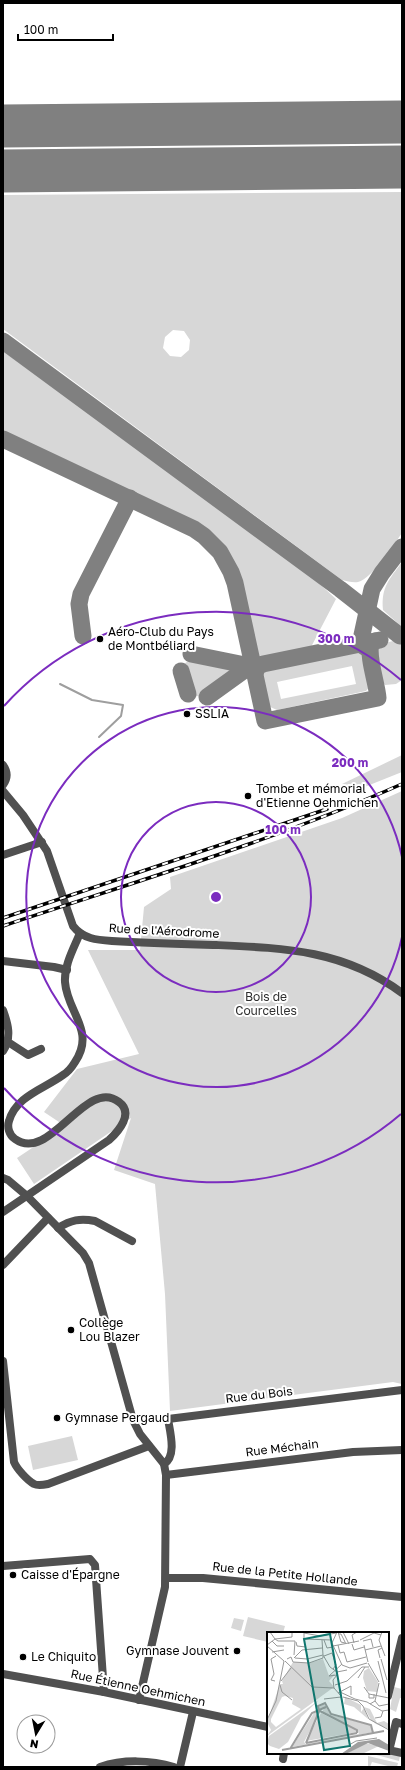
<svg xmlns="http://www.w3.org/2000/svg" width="405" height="1770" font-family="'Golos Text',sans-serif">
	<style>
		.green { fill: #d7d7d7; fill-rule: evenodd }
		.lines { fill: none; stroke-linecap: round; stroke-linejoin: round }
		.stream { stroke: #9e9e9e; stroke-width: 2 }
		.taxiway { stroke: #808080; stroke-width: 17 }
		.runway { stroke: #808080; stroke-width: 43 }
		.minor { stroke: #505050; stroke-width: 8 }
		.rail-casing { stroke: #000; stroke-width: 3.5 }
		.rail { stroke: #fff; stroke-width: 2; stroke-dasharray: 6; stroke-linecap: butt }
		.ring { fill: none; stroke: #7b2cbf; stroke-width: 2 }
		.poi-dot { fill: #000; stroke: #fff; stroke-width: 1.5 }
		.labels { text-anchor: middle; stroke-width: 4; stroke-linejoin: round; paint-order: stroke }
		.poi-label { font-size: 12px; fill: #000; stroke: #fff; text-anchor: start }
		.street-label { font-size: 12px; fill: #000; stroke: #fff }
		.park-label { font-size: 12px; fill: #2e2e2e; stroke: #fff }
		.inset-river { fill: none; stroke: #9e9e9e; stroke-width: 2 }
		.inset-road { fill: none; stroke: #999; stroke-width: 1 }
		.view { fill: #0f766e; fill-opacity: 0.15; stroke: #0f766e; stroke-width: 2 }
		.inset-edge { fill: none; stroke: #000; stroke-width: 2 }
		.centre { fill: #7b2cbf; stroke: #fff; stroke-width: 2 }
		.ring-label { font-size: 12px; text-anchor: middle; font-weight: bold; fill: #7b2cbf; stroke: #fff; stroke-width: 4; stroke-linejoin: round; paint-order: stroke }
	</style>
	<rect width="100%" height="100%" fill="#fff"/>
	<g class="green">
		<polygon points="402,132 402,142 3,146 3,136"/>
		<path d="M402 192V533C393 545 373 578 358 582 353 583 347 581 342 580L3 329V195ZM173 330 184 331 190 340 189 350 181 357 170 356 163 348 165 337Z"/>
		<polygon points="3,351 308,573 336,599 310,649 269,658 257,656 240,579 235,566 220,543 200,526 3,434"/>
		<path d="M402 562V627L383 610C381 587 389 580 402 562Z"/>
		<polygon points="402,639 402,680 396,684 385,685 380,679 375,651 380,644"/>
		<path d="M357 649 366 654C368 666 376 682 366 691L277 710 268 706 260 676 266 668ZM352 666 356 684 281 699 277 682Z"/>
		<path d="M191 659 239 670 206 694 194 697C187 693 181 672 184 664Z"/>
		<polygon points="402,755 402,772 362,788 342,784"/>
		<polygon points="402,791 402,1384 393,1382 170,1411 165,1294 155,1184 114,1170 131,1118 34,1184 17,1158 65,1126 44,1112 77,1069 139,1054 88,950 140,950 144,907 171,889 170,877 342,818"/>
		<polygon points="72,1436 78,1460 33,1470 28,1446"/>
		<polygon points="248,1617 285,1626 283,1633 268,1633 268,1642 243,1636"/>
		<polygon points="234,1618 244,1620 241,1631 231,1628"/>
		<polygon points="394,1687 402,1689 402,1698 400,1698 396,1712 390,1709"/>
		<polygon points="369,1753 386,1753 400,1756 399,1761"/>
		<polygon points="368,1756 398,1763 397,1767 388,1767 388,1766 372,1762 370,1767 368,1767"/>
	</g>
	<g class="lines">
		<polyline class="stream" points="60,684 92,700 123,705 121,716 99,737"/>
		<g class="taxiway">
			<polyline points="3,341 340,589 400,636"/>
			<path d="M3 439 194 529 204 536 220 552 231 572 235 583 265 721 378 698C377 683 367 657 371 644L375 641"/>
			<polyline points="83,636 79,604 81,594 130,498"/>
			<polyline points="368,649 360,644 372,589 382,573 402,547"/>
			<polyline points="191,654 250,666 254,666"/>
			<polyline points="181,671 188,694"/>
			<polyline points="255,673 258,666 263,664 380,640"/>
			<polyline points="207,697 250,666"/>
		</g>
		<g class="runway">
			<polyline points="3,126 402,122"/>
			<polyline points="3,171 402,167"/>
		</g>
		<g class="minor">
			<path d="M3 765C8 772 8 778 3 785"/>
			<path d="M3 791 23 815 47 851 73 926C83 939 97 940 112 941 147 943 182 944 216 945 285 948 344 950 402 993"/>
			<polyline points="3,855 42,842"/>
			<polyline points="3,961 54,967 67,970"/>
			<path d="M3 1010C8 1024 12 1037 3 1051"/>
			<polyline points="8,1042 28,1055 41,1049"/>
			<polyline points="3,1178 8,1180 27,1196 83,1253 89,1263 133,1420 140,1434 164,1464 166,1475 165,1587 139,1700"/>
			<path d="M3 1212 109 1140C119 1131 134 1113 119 1102 86 1076 50 1164 15 1139 9 1135 7 1127 9 1121 16 1096 44 1089 63 1075 68 1072 72 1067 75 1062 96 1031 67 1012 65 982 64 965 74 948 80 933"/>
			<path d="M58 1228C71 1220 80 1218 95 1221L132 1241"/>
			<polyline points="3,1265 48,1218"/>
			<path d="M3 1361 14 1462C17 1469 27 1480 34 1484 38 1486 43 1485 48 1484L149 1446"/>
			<path d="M164 1464C177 1456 170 1432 168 1419L402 1390"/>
			<polyline points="166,1475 353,1452 402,1450"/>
			<polyline points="3,1566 90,1559 95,1565 104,1692"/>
			<polyline points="166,1578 203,1578 402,1597"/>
			<polyline points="3,1674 104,1692 268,1727"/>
			<polyline points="388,1696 402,1638"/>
			<polyline points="388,1750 402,1753"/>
			<polyline points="389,1751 396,1722 402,1724"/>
			<polyline points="283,1759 284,1753"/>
			<path d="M100 1767C123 1759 151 1760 174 1767"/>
			<polyline points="180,1767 193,1712"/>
		</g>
		<defs>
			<g id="rail">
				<polyline points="3,918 327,809"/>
				<path d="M3 926C137 881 273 841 402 784"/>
			</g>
		</defs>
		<use href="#rail" class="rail-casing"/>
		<use href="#rail" class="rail"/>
	</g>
	<g class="ring">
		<circle cx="216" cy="897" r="95"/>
		<path d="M402 937A190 190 0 1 1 402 857"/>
		<path d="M401 1114A285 285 0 0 1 4 1088M4 706A285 285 0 0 1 401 680"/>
	</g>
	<g class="poi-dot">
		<circle cx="100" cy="639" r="4"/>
		<circle cx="187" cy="714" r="4"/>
		<circle cx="248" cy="796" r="4"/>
		<circle cx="71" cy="1330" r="4"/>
		<circle cx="57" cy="1418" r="4"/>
		<circle cx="13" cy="1575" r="4"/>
		<circle cx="237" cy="1651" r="4"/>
		<circle cx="23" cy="1657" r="4"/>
	</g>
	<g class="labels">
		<g class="poi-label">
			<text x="108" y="636">Aéro-Club du Pays<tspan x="108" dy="14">de Montbéliard</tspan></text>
			<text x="195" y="718">SSLIA</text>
			<text x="256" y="793">Tombe et mémorial<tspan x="256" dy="14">d'Etienne Oehmichen</tspan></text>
			<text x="79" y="1327">Collège<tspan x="79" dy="14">Lou Blazer</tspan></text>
			<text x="65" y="1422">Gymnase Pergaud</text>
			<text x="21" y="1579">Caisse d'Épargne</text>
			<text x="229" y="1655" text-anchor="end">Gymnase Jouvent</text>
			<text x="31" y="1661">Le Chiquito</text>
		</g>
		<g class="street-label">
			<text transform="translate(164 931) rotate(3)" y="4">Rue de l'Aérodrome</text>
			<text transform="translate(259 1395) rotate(-7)" y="4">Rue du Bois</text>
			<text transform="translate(282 1448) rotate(-7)" y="4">Rue Méchain</text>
			<text transform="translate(285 1574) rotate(6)" y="4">Rue de la Petite Hollande</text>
			<text transform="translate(138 1688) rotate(12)" y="4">Rue Étienne Oehmichen</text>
		</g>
		<g class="park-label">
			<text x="266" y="1001">Bois de<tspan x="266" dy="14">Courcelles</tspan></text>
		</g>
	</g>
	<g transform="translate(267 1632)">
		<rect width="122" height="122" fill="#fff"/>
		<path d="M56 27 62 44 69 41 62 49 67 55 0 104 4 98 0 90 13 52H16L15 49 26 30 42 31ZM18 64 26 66 25 72 34 77 9 95 4 90V87L15 65ZM102 36 111 50 110 60 100 59 96 46 97 39ZM78 65 94 73V80L97 76 101 87 87 75 77 72ZM52 68 34 85 21 110 12 117 3 114 0 111 2 104ZM57 72 64 83 103 93 107 100 25 115 51 75 49 79 52 82 37 110 39 112 92 102 90 98 55 80 58 75 53 77 52 75ZM97 75 103 77 110 91 117 89 122 92V97L109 92 104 88ZM54 81 90 99V100L39 109ZM98 111 112 114 95 122H79Z" fill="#d7d7d7" fill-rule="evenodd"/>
		<path d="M112 107 122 113V119L101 111 79 122H74L91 110Z" fill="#9e9e9e"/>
		<path class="inset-river" d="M51 78 90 98V101M52 78 51 74 58 71 64 82 104 93 106 101M39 111 53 77M39 111 90 101M23 117 45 81 59 75M15 118 117 99"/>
		<path class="inset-road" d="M70 0 65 11 75 33 83 36 100 31M71 0 74 10 78 11M76 0 82 12M115 0 112 8 118 24M37 1V7L65 8M37 1 53 4 69 1M72 2H74L79 12M8 7 11 9H28L27 23M8 7 25 5V0M55 8 56 23 63 35 70 40 80 38M57 8 60 16 66 15M93 8 107 1 114 3M5 9 10 14H17M96 9 104 7 106 15M29 10 30 14 39 15M87 11 85 3 90 0M85 12 87 18 97 15M0 13 8 7 3 0M71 13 73 21 77 20 80 30 99 25M97 13 101 30M0 14 17 29M66 14 92 9M98 18 114 14M5 20 17 18M57 24 65 21 69 33 66 37M27 26 35 18 55 16M28 26 40 27 56 23M113 26 111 18 115 16M20 27 24 25 26 30 42 31 56 26V24M114 27 120 48M18 29 45 55 67 56 74 64M111 29 119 61M101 31 112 50M91 46 98 35M8 49 4 48 7 42 4 27 9 24M14 49 24 36M13 53 15 60 25 68M68 53 80 49 95 35H102M97 55 102 62 122 66M67 56 66 48 70 43 62 44 75 32M73 60 88 67M71 61 84 54V63M102 62V66H107V62M76 65 91 69 96 74 102 87 122 98M57 67 74 65M88 67 100 70 115 79 122 78M108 69 112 74 122 72M103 72 108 69 112 51M108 86 114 85 116 79M0 88 9 69 17 29M82 113 89 109 110 106"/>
		<path class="view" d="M63 2 83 114 57 118 37 7Z"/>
		<rect width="122" height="122" class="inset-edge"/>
	</g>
	<circle cx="216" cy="897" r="6" class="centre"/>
	<g class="ring-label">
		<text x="336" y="643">300 m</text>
		<text x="350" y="767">200 m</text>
		<text x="283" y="834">100 m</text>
	</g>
	<rect width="405" height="1770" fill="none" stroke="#000000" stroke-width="8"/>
	<g transform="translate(36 1734) rotate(190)"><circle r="19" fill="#ffffff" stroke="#999999"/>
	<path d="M0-3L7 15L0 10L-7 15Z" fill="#000000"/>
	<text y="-6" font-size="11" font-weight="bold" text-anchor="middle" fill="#000000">N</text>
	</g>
	<path d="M18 34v6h95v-6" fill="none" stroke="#000000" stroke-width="2"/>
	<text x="24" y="34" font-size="12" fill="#000000" stroke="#ffffff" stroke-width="3" paint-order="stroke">100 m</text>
</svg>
